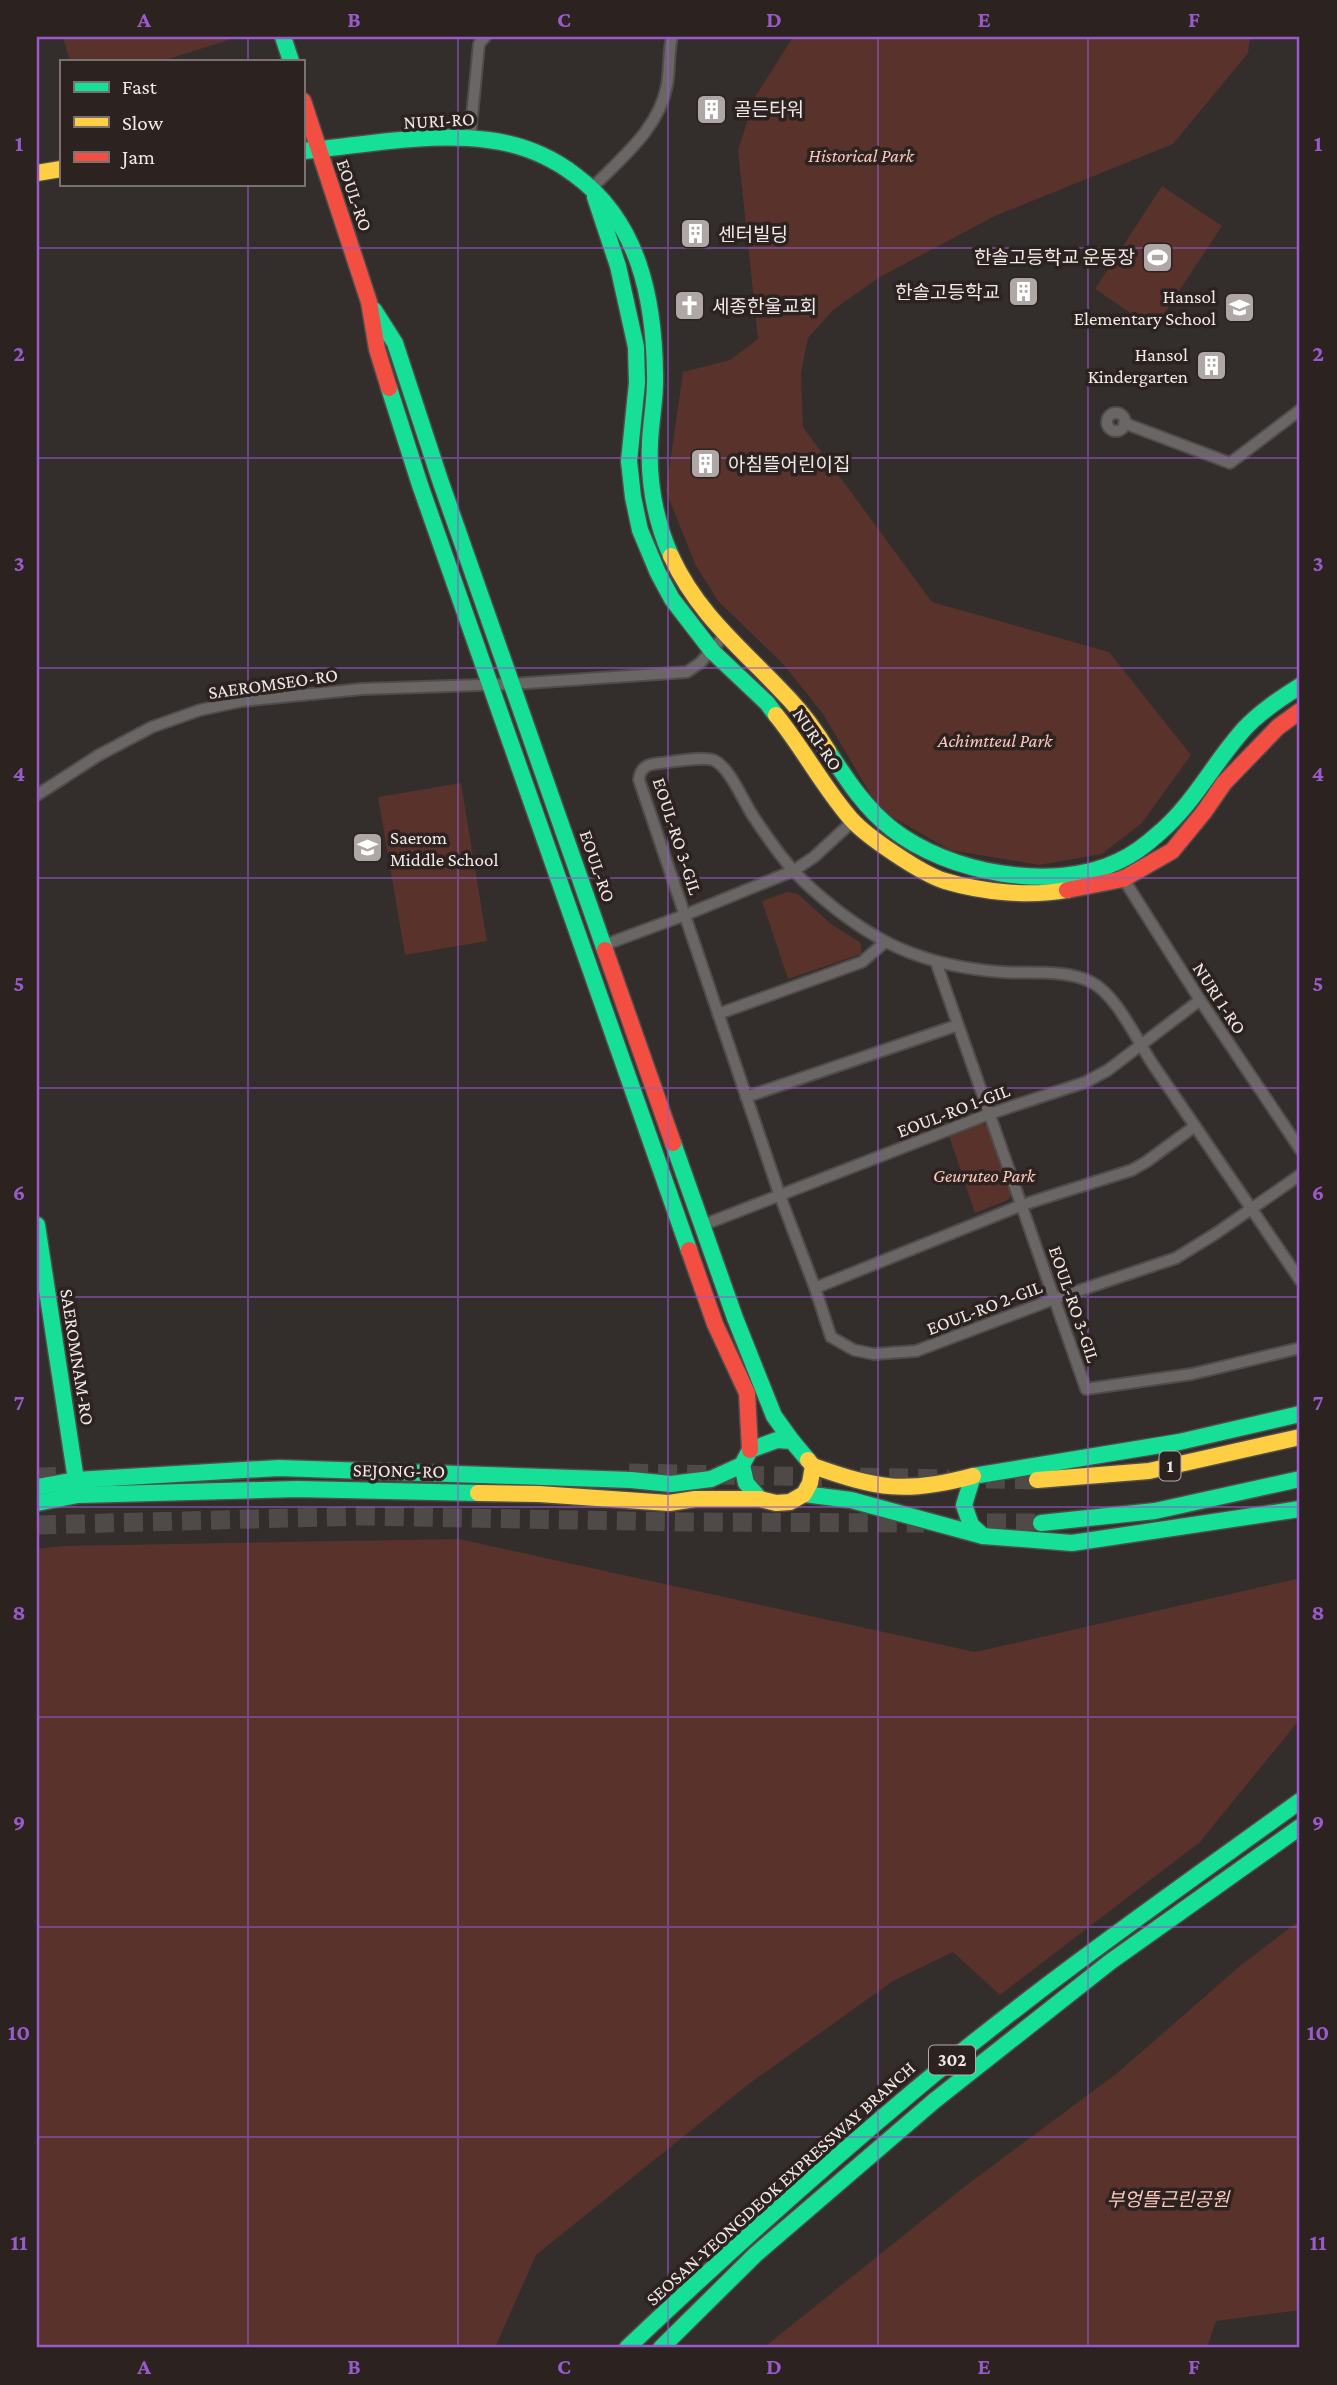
<svg xmlns="http://www.w3.org/2000/svg" width="1337" height="2385" font-family="'Crimson Pro','Noto Sans KR',serif">
	<style>
		.green { fill: #58322b }
		.lines { fill: none; stroke-linecap: round; stroke-linejoin: round }
		.highway-tunnel { stroke: #4f4948; stroke-width: 19; stroke-dasharray: 19 10; stroke-linecap: butt }
		.street-casing { stroke: #504c4b; stroke-width: 14 }
		.fast-casing { stroke: #504c4b; stroke-width: 19 }
		.slow-casing { stroke: #504c4b; stroke-width: 19 }
		.jam-casing { stroke: #504c4b; stroke-width: 19 }
		.street { stroke: #696665; stroke-width: 10 }
		.fast { stroke: #16e098; stroke-width: 16 }
		.slow { stroke: #ffcf43; stroke-width: 16 }
		.jam { stroke: #f24e42; stroke-width: 16 }
		.grid { fill: none; stroke: #985bc9; stroke-width: 2; stroke-opacity: 0.55 }
		.labels { text-anchor: middle; stroke-width: 7; stroke-linejoin: round; paint-order: stroke }
		.shield { fill: #2c2220; stroke: #b5adab; stroke-width: 2 }
		.shield-label { font-size: 18px; font-weight: bold; fill: #f0e9e7 }
		.poi-label { font-size: 19px; fill: #f0e9e7; stroke: #2c2220; text-anchor: start }
		.street-label { font-size: 19px; fill: #f0e9e7; stroke: #2c2220 }
		.park-label { font-size: 19px; font-style: italic; fill: #fec8bd; stroke: #2c2220 }
		.neatline { fill: none; stroke: #985bc9; stroke-width: 2.5 }
		.grid-label { font-size: 23px; text-anchor: middle; font-weight: bold; fill: #985bc9 }
	</style>
	<rect width="100%" height="100%" fill="#332d2c"/>
	<g class="green">
		<polygon points="63,37 238,37 162,61 70,61"/>
		<polygon points="793,37 1250,37 1248,53 1173,144 995,216 878,278 833,310 808,338 801,373 803,427 932,602 1109,652 1191,755 1142,823 1102,854 1039,865 950,850 880,810 823,714 784,665 718,601 695,564 666,491 683,372 730,360 758,339 738,150 755,97"/>
		<polygon points="1162,186 1222,226 1154,329 1095,289"/>
		<polygon points="461,783 487,941 405,955 378,797"/>
		<polygon points="787,892 798,894 831,924 861,943 861,954 788,979 762,901"/>
		<polygon points="982,1124 990,1126 1013,1191 1008,1200 975,1213 949,1136"/>
		<polygon points="459,1539 975,1652 1300,1578 1300,1719 1200,1842 1000,1995 953,1952 893,1981 750,2083 536,2255 495,2348 37,2348 37,1549 62,1546"/>
		<polygon points="1300,1920 1300,2310 1216,2321 1207,2348 763,2348 964,2187 1116,2074 1240,1966"/>
	</g>
	<g class="lines">
		<g class="highway-tunnel">
			<polyline points="629,1473 826,1477"/>
			<polyline points="37,1477 70,1476"/>
			<polyline points="860,1477 949,1479"/>
			<polyline points="986,1479 1037,1480"/>
			<polyline points="958,1523 1041,1523"/>
			<polyline points="37,1525 360,1516 683,1522 924,1523"/>
		</g>
		<defs>
			<g id="street">
				<polyline points="470,137 479,44 485,37"/>
				<path d="M592 188C621 158 659 129 667 85 670 69 668 53 672 37"/>
				<circle cx="1116" cy="422" r="9"/>
				<polyline points="1124,423 1230,463 1300,410"/>
				<polyline points="37,795 99,755 152,727 200,710 242,701 362,689 512,684 687,672 700,663 725,635"/>
				<polyline points="1121,875 1200,1000 1300,1149"/>
				<polyline points="604,945 685,915 793,871 814,857 853,821"/>
				<polyline points="936,962 1086,1389 1192,1374 1300,1348"/>
				<polyline points="718,1014 862,962 884,943"/>
				<polyline points="746,1097 958,1025"/>
				<path d="M1300 1175 1215 1234 1176 1258 1054 1299 916 1351 874 1354 854 1350 831 1337 815 1288 780 1196 639 780C640 767 648 764 660 763 673 762 702 756 713 760 730 766 744 804 755 819 772 844 789 869 812 889 871 942 922 966 1002 972 1030 974 1065 969 1091 982 1117 995 1137 1041 1154 1066 1202 1137 1252 1209 1300 1280"/>
				<polyline points="703,1225 989,1114 1086,1082 1108,1070 1200,1000"/>
				<polyline points="815,1288 1022,1205 1132,1170 1146,1162 1195,1126"/>
			</g>
			<g id="fast">
				<polyline points="283,37 291,61"/>
				<path d="M303 151C364 145 427 132 488 140 520 144 550 156 575 175 639 222 654 299 655 374 656 397 651 419 650 442 648 482 655 520 671 556"/>
				<polyline points="595,197 618,266 636,347 637,383 629,461 633,497 640,530 658,573 672,599 712,651 767,703 776,715"/>
				<polyline points="374,310 395,343 440,480 605,950"/>
				<polyline points="389,388 420,485 689,1250"/>
				<path d="M828 751C847 780 865 808 892 829 948 873 1053 893 1119 861 1132 855 1147 844 1158 834 1194 804 1214 762 1245 728 1261 711 1281 698 1300 686"/>
				<polyline points="673,1143 735,1318 774,1416 792,1441"/>
				<polyline points="37,1225 78,1493"/>
				<polyline points="1300,1414 1179,1442 973,1476 964,1505 971,1525 983,1536 1072,1543 1300,1509"/>
				<polyline points="742,1465 746,1483 760,1499"/>
				<polyline points="37,1487 76,1480 279,1468 631,1480 671,1484 711,1479 742,1465 750,1450 777,1440 792,1441 808,1460"/>
				<polyline points="804,1494 851,1500 983,1536"/>
				<polyline points="37,1503 78,1495 297,1489 478,1493"/>
				<polyline points="1041,1523 1155,1511 1300,1479"/>
				<path d="M627 2348C721 2259 816 2173 915 2090 1038 1987 1170 1895 1300 1801"/>
				<polyline points="661,2348 756,2254 934,2101 1110,1962 1300,1827"/>
			</g>
			<g id="slow">
				<polyline points="37,173 61,169"/>
				<path d="M671 556C699 617 746 652 790 700 805 716 817 733 828 751"/>
				<path d="M776 715C803 748 823 787 851 819 867 837 922 874 945 881 982 892 1028 897 1067 890"/>
				<path d="M813 1466C878 1489 905 1494 973 1476"/>
				<polyline points="1037,1480 1149,1471 1300,1437"/>
				<polyline points="478,1493 539,1494 669,1503 695,1499 760,1499 776,1503 790,1502 804,1494 810,1483 813,1466 808,1460"/>
			</g>
			<g id="jam">
				<polyline points="303,101 369,302 377,349 389,388"/>
				<polyline points="1067,890 1123,879 1172,851 1204,812 1224,783 1278,727 1300,711"/>
				<polyline points="605,950 673,1143"/>
				<polyline points="689,1250 715,1324 747,1393 750,1450"/>
			</g>
		</defs>
		<use href="#street" class="street-casing"/>
		<use href="#fast" class="fast-casing"/>
		<use href="#slow" class="slow-casing"/>
		<use href="#jam" class="jam-casing"/>
		<use href="#street" class="street"/>
		<use href="#fast" class="fast"/>
		<use href="#slow" class="slow"/>
		<use href="#jam" class="jam"/>
	</g>
	<path class="grid" d="M248 37V61M458 37V2348M668 37V2348M878 37V2348M1088 37V2348M248 184V2348M37 248H1300M37 458H1300M37 668H1300M37 878H1300M37 1088H1300M37 1297H1300M37 1507H1300M37 1717H1300M37 1927H1300M37 2137H1300"/>
	<defs>
		<symbol id="building-square" viewBox="-11 -11 22 22"><rect x="-9" y="-9" width="18" height="18" rx="4" fill="#aea7a6" stroke="#2c2220"/><path d="M-4-6H4V6H1V3H-1V6H-4ZM-2.5-4.3h1.7v1.8h-1.7ZM.8-4.3h1.7v1.8H.8ZM-2.5-1h1.7V.8h-1.7ZM.8-1h1.7V.8H.8Z" fill="#fff"/></symbol>
		<symbol id="stadium-square" viewBox="-11 -11 22 22"><rect x="-9" y="-9" width="18" height="18" rx="4" fill="#aea7a6" stroke="#2c2220"/><path d="M0-5a6.5 5 0 1 0 0 10a6.5 5 0 1 0 0-10ZM-3.5-1.8h7v3.6h-7Z" fill="#fff"/></symbol>
		<symbol id="church-square" viewBox="-11 -11 22 22"><rect x="-9" y="-9" width="18" height="18" rx="4" fill="#aea7a6" stroke="#2c2220"/><path d="M-1.2-6h2.4v3.5h3.3v2.4h-3.3V6h-2.4V-.1h-3.3v-2.4h3.3Z" fill="#fff"/></symbol>
		<symbol id="school-square" viewBox="-11 -11 22 22"><rect x="-9" y="-9" width="18" height="18" rx="4" fill="#aea7a6" stroke="#2c2220"/><path d="M0-5L7-2L0 1L-7-2ZM-4 1L0 2.5L4 1V4Q0 6-4 4Z" fill="#fff"/></symbol>
	</defs>
	<g fill-rule="evenodd">
		<use href="#building-square" x="694" y="92" width="35" height="35"/>
		<use href="#building-square" x="678" y="216" width="35" height="35"/>
		<use href="#stadium-square" x="1140" y="240" width="35" height="35"/>
		<use href="#building-square" x="1006" y="274" width="35" height="35"/>
		<use href="#church-square" x="672" y="288" width="35" height="35"/>
		<use href="#school-square" x="1222" y="290" width="35" height="35"/>
		<use href="#building-square" x="1194" y="348" width="35" height="35"/>
		<use href="#building-square" x="688" y="446" width="35" height="35"/>
		<use href="#school-square" x="350" y="830" width="35" height="35"/>
	</g>
	<g class="labels">
		<g class="shield">
			<rect x="1159.5" y="1451.5" width="21" height="29" rx="5"/>
			<rect x="929" y="2045.5" width="46" height="29" rx="5"/>
		</g>
		<g class="shield-label">
			<text x="1170" y="1472">1</text>
			<text x="952" y="2066">302</text>
		</g>
		<g class="poi-label">
			<text x="734" y="116">골든타워</text>
			<text x="718" y="241">센터빌딩</text>
			<text x="1135" y="264" text-anchor="end">한솔고등학교 운동장</text>
			<text x="1000" y="299" text-anchor="end">한솔고등학교</text>
			<text x="1216" y="303" text-anchor="end">Hansol<tspan x="1216" dy="22">Elementary School</tspan></text>
			<text x="712" y="313">세종한울교회</text>
			<text x="1188" y="361" text-anchor="end">Hansol<tspan x="1188" dy="22">Kindergarten</tspan></text>
			<text x="728" y="471">아침뜰어린이집</text>
			<text x="390" y="844">Saerom<tspan x="390" dy="22">Middle School</tspan></text>
		</g>
		<g class="street-label">
			<text transform="translate(439 120) rotate(-3)" y="7">NURI-RO</text>
			<text transform="translate(355 195) rotate(71)" y="7">EOUL-RO</text>
			<text transform="translate(273 683) rotate(-8)" y="7">SAEROMSEO-RO</text>
			<text transform="translate(818 739) rotate(55)" y="7">NURI-RO</text>
			<text transform="translate(678 836) rotate(72)" y="7">EOUL-RO 3-GIL</text>
			<text transform="translate(598 866) rotate(71)" y="7">EOUL-RO</text>
			<text transform="translate(1220 998) rotate(57)" y="7">NURI 1-RO</text>
			<text transform="translate(953 1110) rotate(-21)" y="7">EOUL-RO 1-GIL</text>
			<text transform="translate(1075 1304) rotate(71)" y="7">EOUL-RO 3-GIL</text>
			<text transform="translate(984 1307) rotate(-21)" y="7">EOUL-RO 2-GIL</text>
			<text transform="translate(78 1357) rotate(81)" y="7">SAEROMNAM-RO</text>
			<text transform="translate(399 1470) rotate(1)" y="7">SEJONG-RO</text>
			<text transform="translate(780 2183) rotate(-42)" y="7">SEOSAN-YEONGDEOK EXPRESSWAY BRANCH</text>
		</g>
		<g class="park-label">
			<text x="861" y="162">Historical Park</text>
			<text x="995" y="747">Achimtteul Park</text>
			<text x="984" y="1182">Geuruteo Park</text>
			<text x="1168" y="2206">부엉뜰근린공원</text>
		</g>
	</g>
	<rect width="1337" height="2385" fill="none" stroke="#2c2220" stroke-width="77"/>
	<rect x="60" y="60" width="245" height="126" fill="#2c2220" stroke="#7a7270" stroke-width="2"/>
	<rect x="74" y="82" width="35" height="10" fill="#16e098" stroke="#7a7270" stroke-width="2"/>
	<text x="122" y="94" font-size="21" fill="#f0e9e7">Fast</text>
	<rect x="74" y="117" width="35" height="10" fill="#ffcf43" stroke="#7a7270" stroke-width="2"/>
	<text x="122" y="130" font-size="21" fill="#f0e9e7">Slow</text>
	<rect x="74" y="152" width="35" height="10" fill="#f24e42" stroke="#7a7270" stroke-width="2"/>
	<text x="122" y="164" font-size="21" fill="#f0e9e7">Jam</text>
	<rect x="38" y="38" width="1260" height="2308" class="neatline"/>
	<g class="grid-label">
		<text x="144" y="27">A</text>
		<text x="354" y="27">B</text>
		<text x="564" y="27">C</text>
		<text x="774" y="27">D</text>
		<text x="984" y="27">E</text>
		<text x="1194" y="27">F</text>
		<text x="19" y="151">1</text>
		<text x="1318" y="151">1</text>
		<text x="19" y="361">2</text>
		<text x="1318" y="361">2</text>
		<text x="19" y="571">3</text>
		<text x="1318" y="571">3</text>
		<text x="19" y="781">4</text>
		<text x="1318" y="781">4</text>
		<text x="19" y="991">5</text>
		<text x="1318" y="991">5</text>
		<text x="19" y="1200">6</text>
		<text x="1318" y="1200">6</text>
		<text x="19" y="1410">7</text>
		<text x="1318" y="1410">7</text>
		<text x="19" y="1620">8</text>
		<text x="1318" y="1620">8</text>
		<text x="19" y="1830">9</text>
		<text x="1318" y="1830">9</text>
		<text x="19" y="2040">10</text>
		<text x="1318" y="2040">10</text>
		<text x="19" y="2250">11</text>
		<text x="1318" y="2250">11</text>
		<text x="144" y="2374">A</text>
		<text x="354" y="2374">B</text>
		<text x="564" y="2374">C</text>
		<text x="774" y="2374">D</text>
		<text x="984" y="2374">E</text>
		<text x="1194" y="2374">F</text>
	</g>
</svg>
